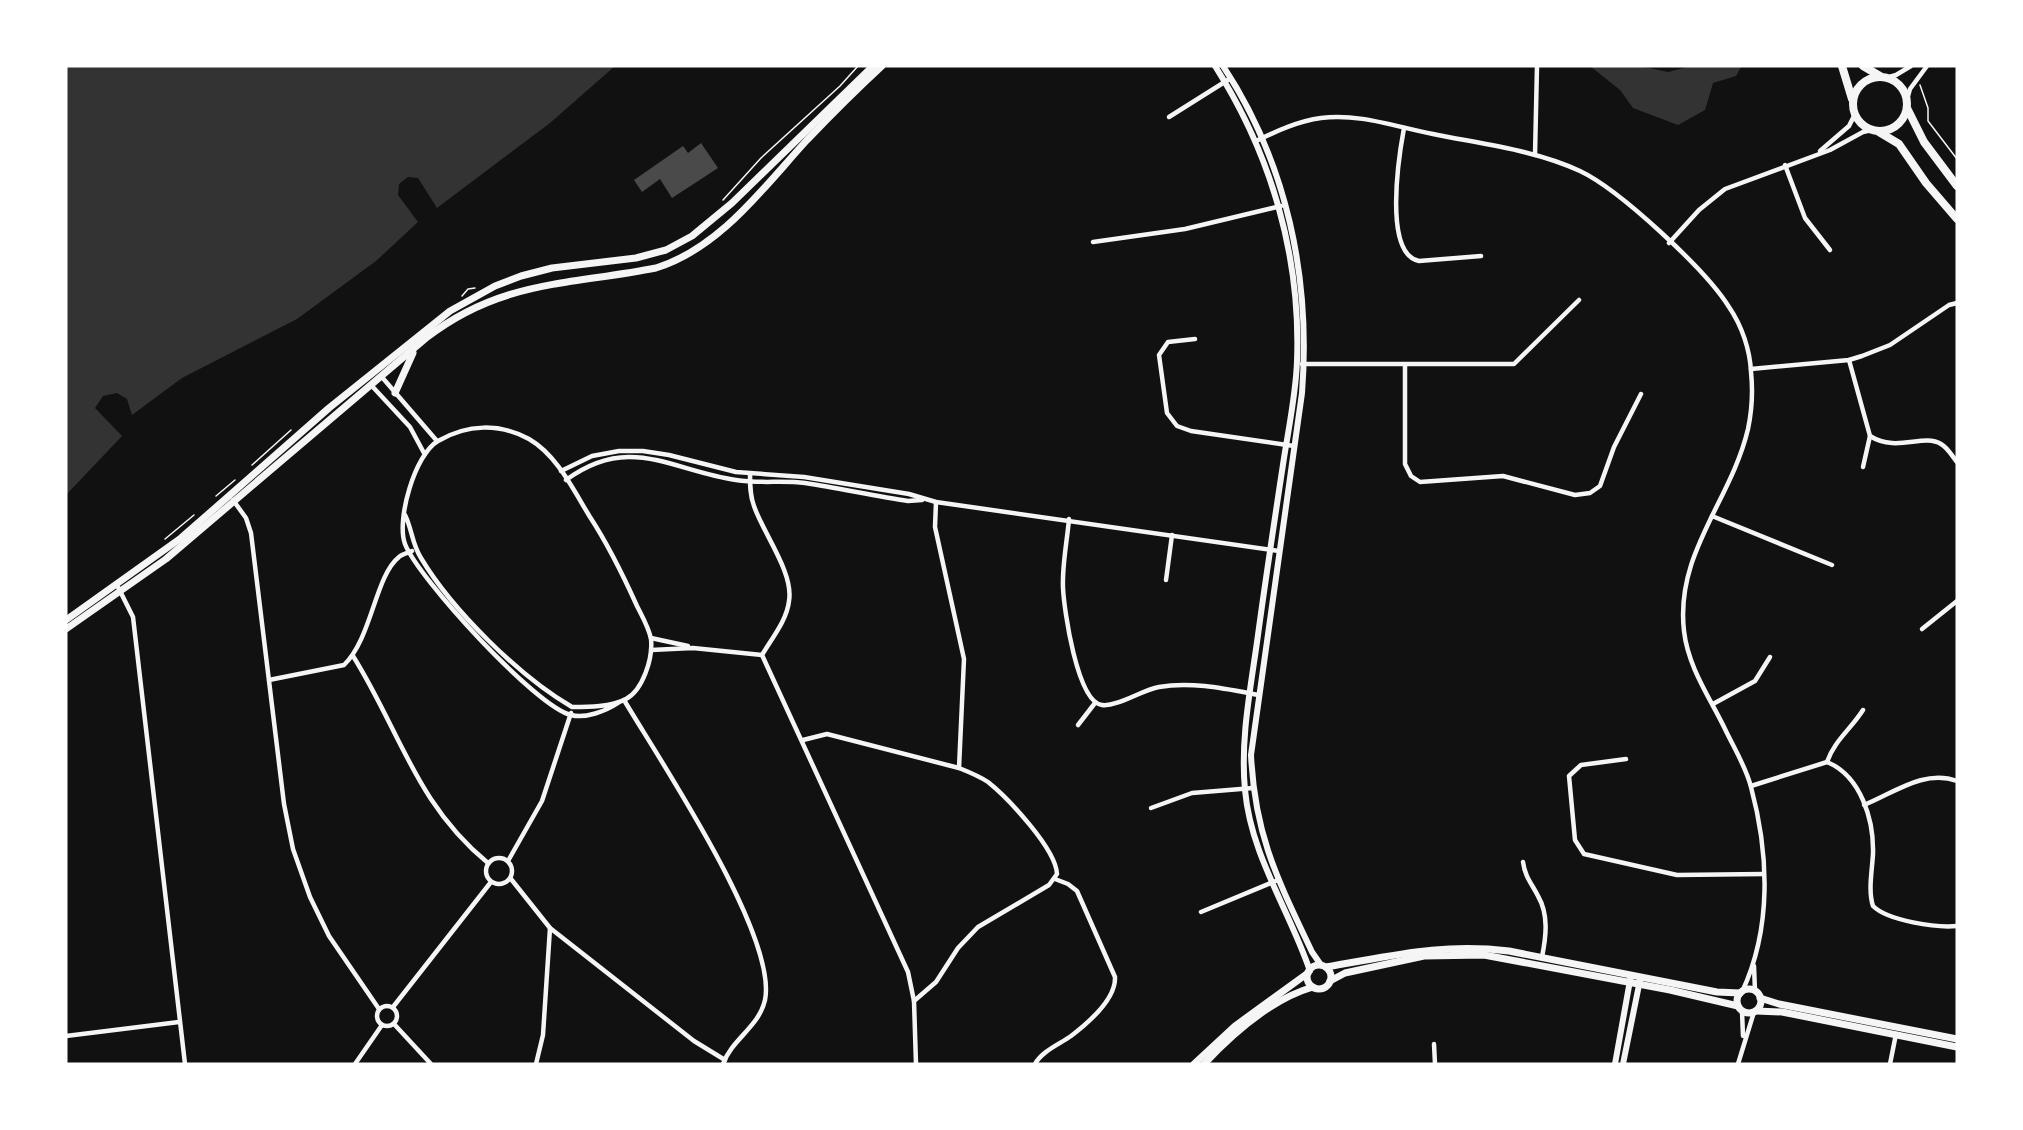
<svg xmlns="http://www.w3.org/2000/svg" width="2023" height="1130" font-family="'Source Serif 4',serif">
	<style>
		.water { fill: #333 }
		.building { fill: #4a4a4a }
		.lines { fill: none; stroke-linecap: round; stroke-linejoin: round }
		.path { stroke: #f5f5f5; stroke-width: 1.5 }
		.minor { stroke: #f5f5f5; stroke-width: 4.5 }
		.tertiary { stroke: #f5f5f5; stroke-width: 6 }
		.secondary { stroke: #f5f5f5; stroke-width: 7 }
		.primary { stroke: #f5f5f5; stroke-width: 8 }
	</style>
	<rect width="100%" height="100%" fill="#111"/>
	<g class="water">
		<polygon points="66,66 615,66 550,123 437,208 418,178 408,177 399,184 398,195 418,222 376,261 297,319 182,378 132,415 127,399 117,393 103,396 95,408 122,436 66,495"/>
		<polygon points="1590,66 1640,66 1668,72 1691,66 1741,67 1736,76 1713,83 1705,110 1678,125 1633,108 1620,90"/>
	</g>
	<polygon class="building" points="701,143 718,168 672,198 660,179 642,192 634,180 683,146 688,153"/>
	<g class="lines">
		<g class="path">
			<polyline points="1920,85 1928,108 1928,121 1957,159"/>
			<polyline points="723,200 761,158 840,86 858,66"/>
			<polyline points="462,296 468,289 475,288"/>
			<polyline points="252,465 291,430"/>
			<polyline points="216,496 235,480"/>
			<polyline points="165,539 194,515"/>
		</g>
		<g class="minor">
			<polyline points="1886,78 1896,75 1911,66"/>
			<polyline points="1907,100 1910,89 1927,66"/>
			<polyline points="1169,117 1231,78"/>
			<path d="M1404 128C1399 155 1383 254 1419 261L1481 256"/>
			<path d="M1256 141C1277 131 1298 121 1321 118 1359 113 1396 127 1433 134 1482 144 1535 150 1580 171 1620 190 1706 270 1729 307 1742 326 1750 350 1751 372 1753 391 1752 410 1748 429 1731 501 1675 553 1684 631 1688 667 1710 698 1725 729 1734 748 1746 767 1751 787 1769 854 1772 928 1742 992"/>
			<polyline points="1820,151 1849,126 1855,114"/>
			<polyline points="1535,155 1537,66"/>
			<polyline points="1785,165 1805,218 1830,250"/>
			<polyline points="1093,242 1185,229 1281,206"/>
			<polyline points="1669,243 1699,210 1725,189 1830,150 1863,132 1872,130"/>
			<polyline points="1195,339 1168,342 1159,355 1167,413 1177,426 1191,431 1294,446"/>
			<path d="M1849 360 1870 436C1897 453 1923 433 1941 444 1948 448 1952 456 1957 462"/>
			<polyline points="1302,364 1514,364 1579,300"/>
			<polyline points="1405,365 1405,464 1411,476 1420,482 1503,476 1575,495 1590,493 1600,486 1614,447 1641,394"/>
			<polyline points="1751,369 1849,360 1862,356 1890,345 1949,305 1957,303"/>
			<polyline points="381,376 437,441"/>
			<polyline points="371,385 410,427 424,453"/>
			<polyline points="1863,467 1870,436"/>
			<polyline points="561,471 592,456 619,451 643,451 669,455 736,472 804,477 909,494 936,502 1279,551"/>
			<path d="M750 474C750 485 750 496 754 506 763 533 794 573 789 601 787 620 772 638 762 655L908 972 914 1001"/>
			<path d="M566 480C630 433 672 471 736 480 759 484 782 480 805 483 839 488 874 496 908 501L922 500"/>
			<polyline points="233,500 246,518 251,533 284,804 293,849 310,897 329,936 379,1009"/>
			<path d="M405 515C412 529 412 544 421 558 452 610 520 677 572 707 588 707 611 707 626 699 643 690 653 658 651 639 649 628 642 616 637 606 623 575 609 546 590 517 574 491 557 455 529 439 500 423 467 424 438 441 415 454 396 520 405 544 418 578 536 707 571 715 585 719 606 711 618 703"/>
			<polyline points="1712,516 1832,565"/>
			<path d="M1069 519C1067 542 1062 565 1063 588 1064 609 1077 702 1102 705 1117 707 1142 690 1159 687 1191 681 1227 689 1259 695"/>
			<polyline points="1166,580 1172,535"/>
			<polyline points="117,585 133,617 185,1064"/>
			<polyline points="1922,629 1957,601"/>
			<polyline points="651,638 688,646"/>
			<polyline points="651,650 693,648 762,655"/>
			<path d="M353 656C400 731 416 804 488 863"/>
			<path d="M269 680 344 665C372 638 375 576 399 557 402 554 408 553 412 551"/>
			<path d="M624 700C659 759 778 936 765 1000 759 1027 732 1039 723 1064"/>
			<polyline points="1713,704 1755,681 1770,657"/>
			<polyline points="1078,725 1095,703"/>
			<polyline points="803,740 827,734 959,768"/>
			<polyline points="1626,759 1581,765 1569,776 1575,840 1584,854 1677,875 1764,874"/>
			<path d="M1827 762C1861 776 1874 820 1873 854 1872 871 1868 891 1873 906 1888 921 1937 928 1957 926"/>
			<path d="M1751 786 1827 762C1834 741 1851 729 1863 710"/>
			<path d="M1864 805C1894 793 1924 769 1957 781"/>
			<polyline points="1151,808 1192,793 1253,788"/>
			<circle cx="499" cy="871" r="13"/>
			<polyline points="508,861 542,801 571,713"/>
			<path d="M1523 862C1525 877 1532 884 1538 896 1549 915 1546 937 1542 957"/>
			<polyline points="511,879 550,928 694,1041 725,1060"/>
			<polyline points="1201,912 1278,880"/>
			<polyline points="1754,966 1755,991"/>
			<circle cx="387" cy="1016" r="10"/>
			<polyline points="393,1007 491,882"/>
			<polyline points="1742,1011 1743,1036"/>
			<polyline points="394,1024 431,1064"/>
			<polyline points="66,1036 179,1022"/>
			<polyline points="1434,1044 1435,1064"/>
			<polyline points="355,1064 382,1025"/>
			<polyline points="536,1064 543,1035 550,928"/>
			<path d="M916 1064 914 1001 936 982 958 948 978 927 1049 885 1057 874C1056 849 1008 798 988 782 979 776 969 772 959 768L964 659 935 527 936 502"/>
			<path d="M1035 1064C1042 1051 1060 1044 1071 1036 1088 1023 1116 999 1115 977L1077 891 1068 884 1055 879"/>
			<polyline points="1738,1064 1754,1012"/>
			<polyline points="1890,1064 1896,1034"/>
		</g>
		<g class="tertiary">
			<path d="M1215 66C1271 154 1301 256 1297 361 1296 393 1289 426 1284 458 1275 517 1266 576 1258 635 1251 687 1240 738 1245 790 1251 856 1289 909 1310 971"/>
			<path d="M1223 66C1287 163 1311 278 1302 393L1251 755C1255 837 1278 880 1312 952L1321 965"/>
			<polyline points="1615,1064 1631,975"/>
			<polyline points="1623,1064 1640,980"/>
		</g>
		<g class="secondary">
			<polyline points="395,393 413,353"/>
			<polyline points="66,620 181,538 329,408 450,311 495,286 521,276 552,268 636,258 666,250 692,236 732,203 873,66"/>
			<path d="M66 629 166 559 426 338C501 280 569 285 656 268 720 248 763 188 807 140 831 115 856 90 882 66"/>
			<circle cx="1319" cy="977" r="12"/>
			<path d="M1326 967C1392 956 1441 943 1509 951L1717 992 1740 993"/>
			<polyline points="1330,981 1345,973 1424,956 1484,955 1670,990 1738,1006"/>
			<circle cx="1749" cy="1001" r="12"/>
			<polyline points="1760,998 1779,1004 1957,1039"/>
			<polyline points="1756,1011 1782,1012 1957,1047"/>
			<polyline points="1194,1064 1235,1026 1308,973"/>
			<path d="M1204 1064C1233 1033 1272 999 1313 987"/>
		</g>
		<g class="primary">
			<polyline points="1842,66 1852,99"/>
			<polyline points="1863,66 1880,76"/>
			<circle cx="1880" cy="104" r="27"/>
			<polyline points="1907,108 1924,142 1957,186"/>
			<polyline points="1879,132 1899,144 1926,183 1957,219"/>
		</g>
	</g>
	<rect width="2023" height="1130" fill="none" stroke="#ffffff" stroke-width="135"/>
</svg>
